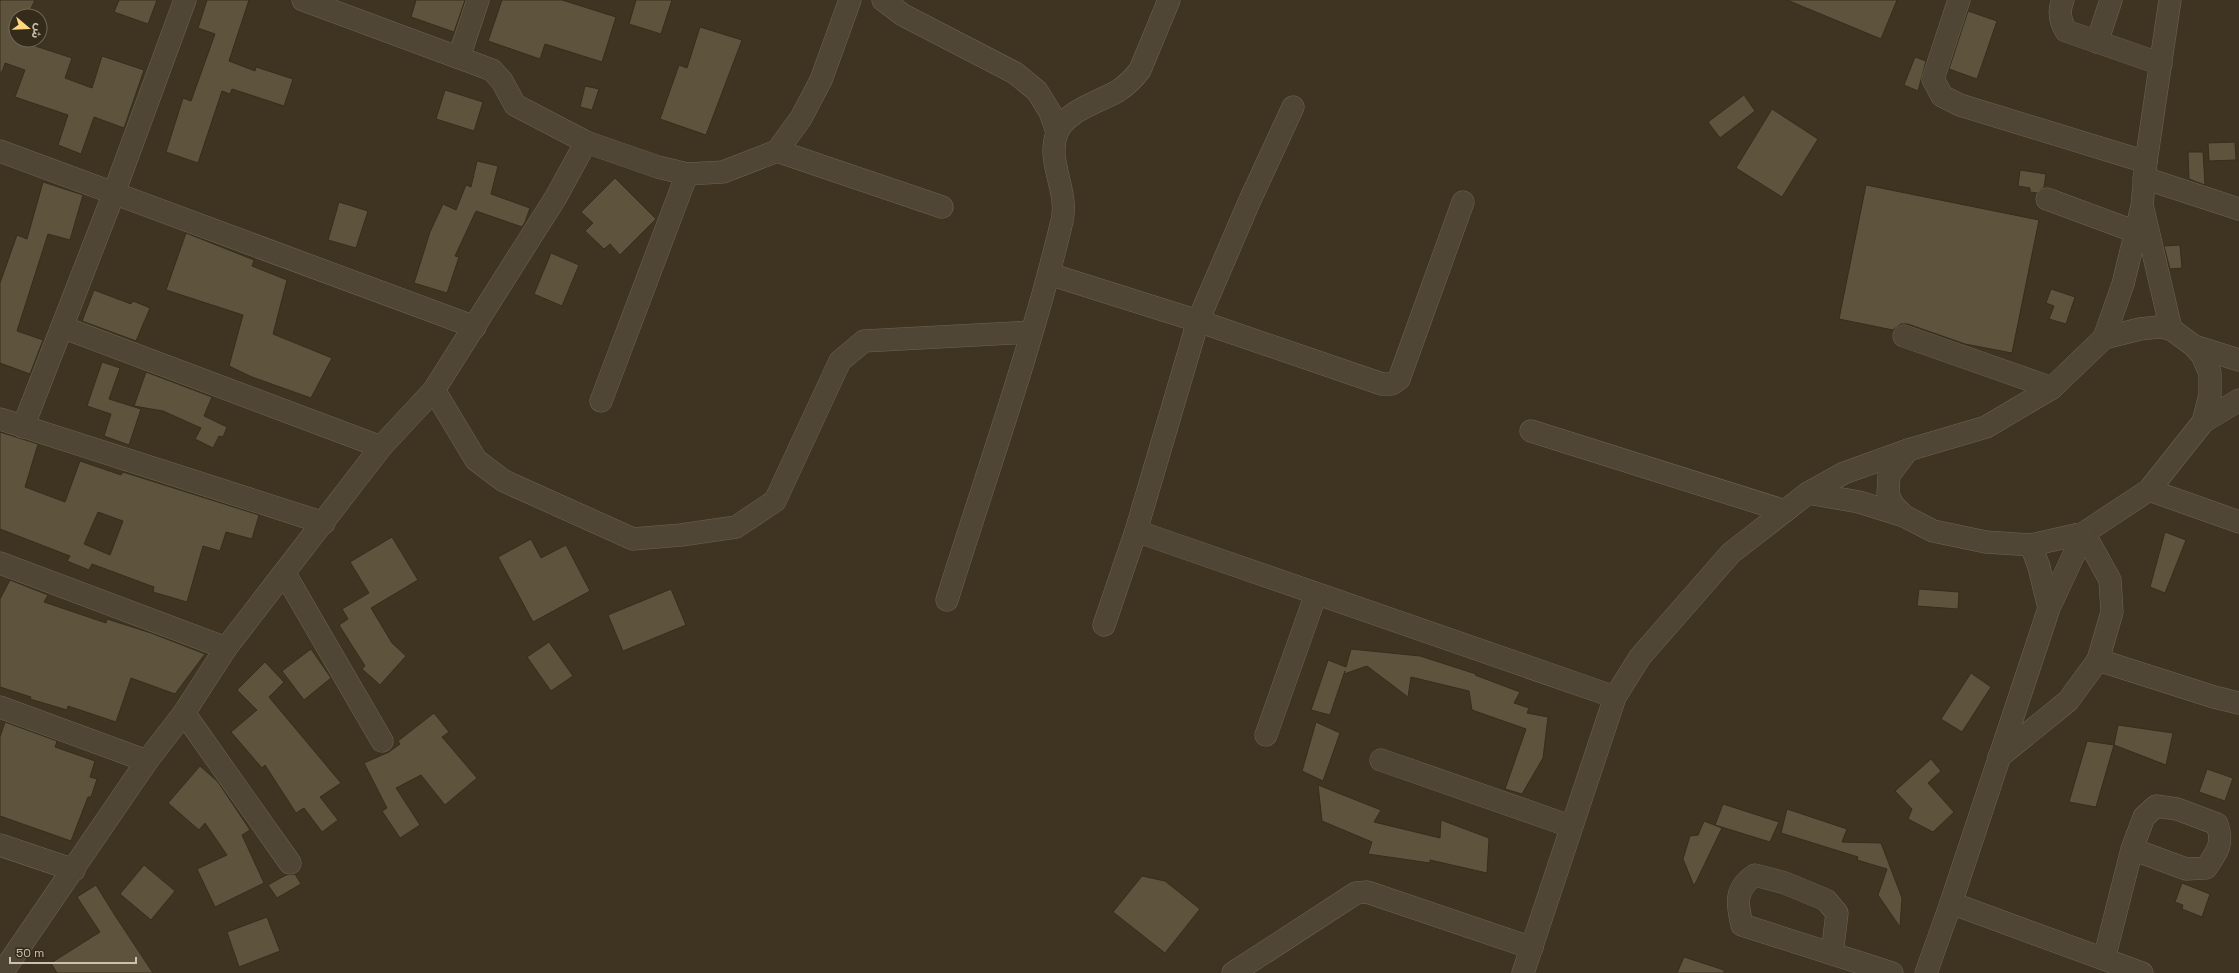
<svg xmlns="http://www.w3.org/2000/svg" width="2239" height="973" font-family="'Space Grotesk','Noto Sans Arabic',sans-serif">
	<style>
		.building { fill: #5e543d; stroke: #362d1c; fill-rule: evenodd }
		.lines { fill: none; stroke-linecap: round; stroke-linejoin: round }
		.minor-casing { stroke: #6d6453; stroke-width: 23 }
		.minor { stroke: #4f4635; stroke-width: 22 }
	</style>
	<rect width="100%" height="100%" fill="#3f3421"/>
	<g class="building">
		<polygon points="0,0 35,0 28,15 23,13 22,16 16,16 16,33 14,39 72,58 65,78 92,88 102,56 144,70 124,128 94,117 81,154 58,145 68,115 15,97 25,70 5,63 2,72 0,72"/>
		<polygon points="119,0 157,0 148,24 114,12"/>
		<polygon points="207,0 249,0 229,61 255,71 256,67 293,79 284,106 232,89 230,94 222,91 198,163 166,152 183,98 191,101 215,34 198,28"/>
		<polygon points="416,0 465,0 454,32 411,17"/>
		<polygon points="502,0 562,0 616,17 602,62 545,44 540,59 488,41"/>
		<polygon points="636,0 672,0 661,34 629,24"/>
		<polygon points="1787,0 1897,0 1881,39"/>
		<polygon points="1968,11 1997,21 1977,79 1949,69"/>
		<polygon points="700,27 742,40 706,135 660,119 679,65 687,68"/>
		<polygon points="1915,57 1926,61 1918,91 1904,85"/>
		<polygon points="585,86 599,89 592,110 580,107"/>
		<polygon points="445,90 483,102 474,131 436,119"/>
		<polygon points="1744,95 1755,111 1720,138 1708,122"/>
		<polygon points="1772,109 1818,139 1782,197 1736,168"/>
		<polygon points="2235,142 2236,160 2209,161 2208,143"/>
		<polygon points="2188,152 2203,152 2205,185 2189,179"/>
		<polygon points="477,161 498,166 491,194 530,208 525,222 522,227 476,211 455,256 459,257 447,293 414,283 430,232 443,204 456,210 466,185 471,187"/>
		<polygon points="2020,170 2046,174 2044,187 2037,193 2030,192 2030,188 2018,186"/>
		<polygon points="615,178 656,219 620,255 610,244 604,249 585,231 593,223 581,212"/>
		<polygon points="43,182 83,195 70,240 48,234 17,331 43,340 30,374 0,363 0,283 17,235 27,239"/>
		<polygon points="1866,185 2039,220 2012,353 1965,344 1908,324 1901,324 1893,330 1839,319"/>
		<polygon points="339,202 368,211 356,248 328,240"/>
		<polygon points="186,233 254,260 252,266 287,280 273,334 332,358 311,398 252,377 229,366 243,315 166,290"/>
		<polygon points="2180,245 2182,268 2170,269 2164,246"/>
		<polygon points="551,253 579,265 562,306 534,294"/>
		<polygon points="2051,289 2075,297 2066,324 2049,319 2054,306 2046,303"/>
		<polygon points="94,290 131,304 133,301 150,308 136,341 82,321"/>
		<polygon points="102,362 120,368 109,399 141,409 129,445 104,436 111,414 87,406"/>
		<polygon points="146,372 212,397 204,416 227,427 223,437 219,436 213,448 195,439 201,428 163,411 134,406"/>
		<path d="M0 432 38 444 25 487 65 502 80 461 121 475 123 472 259 515 252 539 226 532 220 551 203 546 187 602 153 592 154 587 92 564 89 570 67 561 70 556 0 529ZM98 512 123 521 110 555 84 544Z"/>
		<polygon points="2165,532 2186,540 2165,593 2150,587"/>
		<polygon points="392,537 418,580 371,608 392,643 406,656 380,685 362,669 365,666 339,625 348,619 342,609 369,593 350,562"/>
		<polygon points="531,539 541,558 566,545 590,591 533,622 498,557"/>
		<polygon points="10,580 48,595 44,602 106,623 107,619 151,633 205,654 175,694 131,678 116,722 68,706 67,710 30,699 31,697 0,687 0,599"/>
		<polygon points="671,589 686,625 623,651 608,615"/>
		<polygon points="1919,589 1959,592 1958,609 1917,606"/>
		<polygon points="549,642 573,676 551,691 527,657"/>
		<polygon points="311,649 331,678 304,700 282,671"/>
		<polygon points="1351,649 1420,656 1476,674 1475,675 1520,692 1514,703 1529,708 1527,713 1548,717 1543,758 1522,794 1505,789 1526,729 1472,710 1469,691 1411,677 1408,697 1367,666 1344,674 1345,671 1330,715 1311,710 1328,660 1346,667"/>
		<polygon points="265,662 284,682 269,697 341,783 320,797 338,820 322,832 304,808 296,813 265,765 262,768 231,732 257,710 237,690"/>
		<polygon points="1971,673 1991,687 1962,732 1941,719"/>
		<polygon points="434,713 449,732 442,737 477,778 445,805 421,775 396,788 420,825 400,838 382,811 387,808 364,763 389,752 400,744 398,741"/>
		<polygon points="5,722 57,741 55,747 95,761 90,777 97,779 91,797 88,797 71,841 0,816 0,737"/>
		<polygon points="1316,722 1340,733 1323,781 1302,771"/>
		<polygon points="2118,725 2173,733 2166,765 2114,745"/>
		<polygon points="2087,741 2114,745 2096,807 2069,802"/>
		<polygon points="1931,759 1941,771 1928,783 1954,812 1933,832 1908,819 1912,809 1895,791"/>
		<polygon points="200,766 218,782 250,830 242,835 264,883 215,907 197,869 227,855 205,823 199,830 168,803"/>
		<polygon points="2207,769 2233,778 2225,801 2199,792"/>
		<polygon points="1318,785 1381,810 1374,822 1440,838 1441,820 1489,838 1487,873 1430,860 1430,863 1368,854 1372,842 1322,821"/>
		<polygon points="1723,804 1779,822 1770,842 1715,825"/>
		<polygon points="1787,809 1847,829 1842,842 1881,843 1902,898 1900,927 1878,895 1887,869 1857,860 1858,857 1781,833"/>
		<polygon points="1704,821 1722,828 1694,886 1683,859 1690,836 1698,835"/>
		<polygon points="144,865 175,891 151,920 120,894"/>
		<polygon points="295,874 301,884 277,898 268,885 286,875"/>
		<polygon points="1142,876 1165,881 1200,909 1165,953 1113,912"/>
		<polygon points="2182,883 2210,894 2202,917 2182,909 2183,905 2175,902"/>
		<polygon points="96,885 114,914 153,973 57,973 51,963 100,932 77,897"/>
		<polygon points="267,917 280,951 239,967 227,932"/>
		<polygon points="1684,957 1724,970 1724,973 1677,973"/>
	</g>
	<g class="lines">
		<defs>
			<g id="minor">
				<polyline points="303,0 492,70 502,81 515,105 586,142"/>
				<polyline points="883,0 903,15 1015,73 1037,91 1050,112 1057,132"/>
				<polyline points="1959,0 1933,79 1942,96 1960,105 2146,162"/>
				<path d="M2063 0C2058 11 2060 21 2066 31L2161 64"/>
				<polyline points="2097,42 2111,0"/>
				<polyline points="459,57 478,0"/>
				<polyline points="0,151 475,327"/>
				<polyline points="777,151 942,207"/>
				<polyline points="2144,178 2239,209"/>
				<polyline points="2047,199 2136,232"/>
				<polyline points="2143,209 2171,329"/>
				<polyline points="1049,274 1198,321 1382,384 1392,384 1399,379 1463,202"/>
				<polyline points="62,327 381,447"/>
				<polyline points="1904,336 2052,388"/>
				<polyline points="2104,338 2123,284 2142,206 2146,162 2170,0"/>
				<polyline points="2194,346 2202,355 2210,373 2210,395 2203,422 2149,490 2084,533 2031,545 1986,542 1933,531 1904,516 1893,505 1888,494 1889,475 1908,450 1986,427 2052,388 2104,338 2140,329 2158,327 2171,329 2194,346 2239,360"/>
				<polyline points="434,390 476,460 504,481 633,539 681,535 736,527 775,501 840,361 864,341 1031,332"/>
				<polyline points="601,401 687,174"/>
				<polyline points="0,419 324,523"/>
				<polyline points="2203,422 2239,400"/>
				<polyline points="23,427 114,193 185,0"/>
				<polyline points="1531,431 1785,511"/>
				<polyline points="2149,490 2239,522"/>
				<polyline points="1808,493 1859,502 1904,516"/>
				<polyline points="1136,531 1615,697"/>
				<polyline points="2031,545 2039,567 2049,608"/>
				<polyline points="0,563 226,648"/>
				<polyline points="285,574 382,741"/>
				<path d="M947 600C986 475 1031 350 1062 221 1069 190 1046 162 1057 133 1065 111 1101 101 1118 91 1127 85 1134 78 1140 70L1169 0"/>
				<polyline points="1104,625 1136,531 1198,321 1250,200 1293,107"/>
				<polyline points="2098,660 2214,697 2239,703"/>
				<polyline points="0,707 147,761"/>
				<polyline points="184,713 290,863"/>
				<polyline points="1266,735 1316,594"/>
				<polyline points="1999,757 2068,701 2098,660 2112,612 2110,580 2084,533"/>
				<polyline points="1381,760 1570,826"/>
				<polyline points="0,845 74,870"/>
				<polyline points="1951,903 2142,973"/>
				<path d="M1832 954 1837 913 1826 900 1785 883 1755 875C1734 889 1737 904 1742 925L1892 973"/>
				<path d="M2104 959 2132 849 2144 817 2156 806 2177 809 2217 824C2224 844 2217 852 2206 868L2186 869 2132 849"/>
				<polyline points="2,973 147,761 184,713 226,648 381,447 434,390 556,197 586,142 658,167 687,174 723,172 777,151 801,118 821,80 850,0"/>
				<polyline points="1233,973 1356,893 1367,892 1532,948"/>
				<polyline points="1523,973 1615,697 1640,657 1731,553 1808,493 1844,473 1908,450"/>
				<polyline points="1926,973 1951,903 2049,608 2084,533"/>
			</g>
		</defs>
		<use href="#minor" class="minor-casing"/>
		<use href="#minor" class="minor"/>
	</g>
	<g transform="translate(28 28) rotate(109)"><circle r="19" fill="#342b1a" stroke="#706756"/>
	<path d="M0-3L7 15L0 10L-7 15Z" fill="#ffd781"/>
	<text y="-6" font-size="11" font-weight="bold" text-anchor="middle" fill="#cac2b1">ش</text>
	</g>
	<path d="M10 957v6h126v-6" fill="none" stroke="#cac2b1" stroke-width="2"/>
	<text x="16" y="957" font-size="12" fill="#cac2b1" stroke="#342b1a" stroke-width="3" paint-order="stroke">50 m</text>
</svg>
